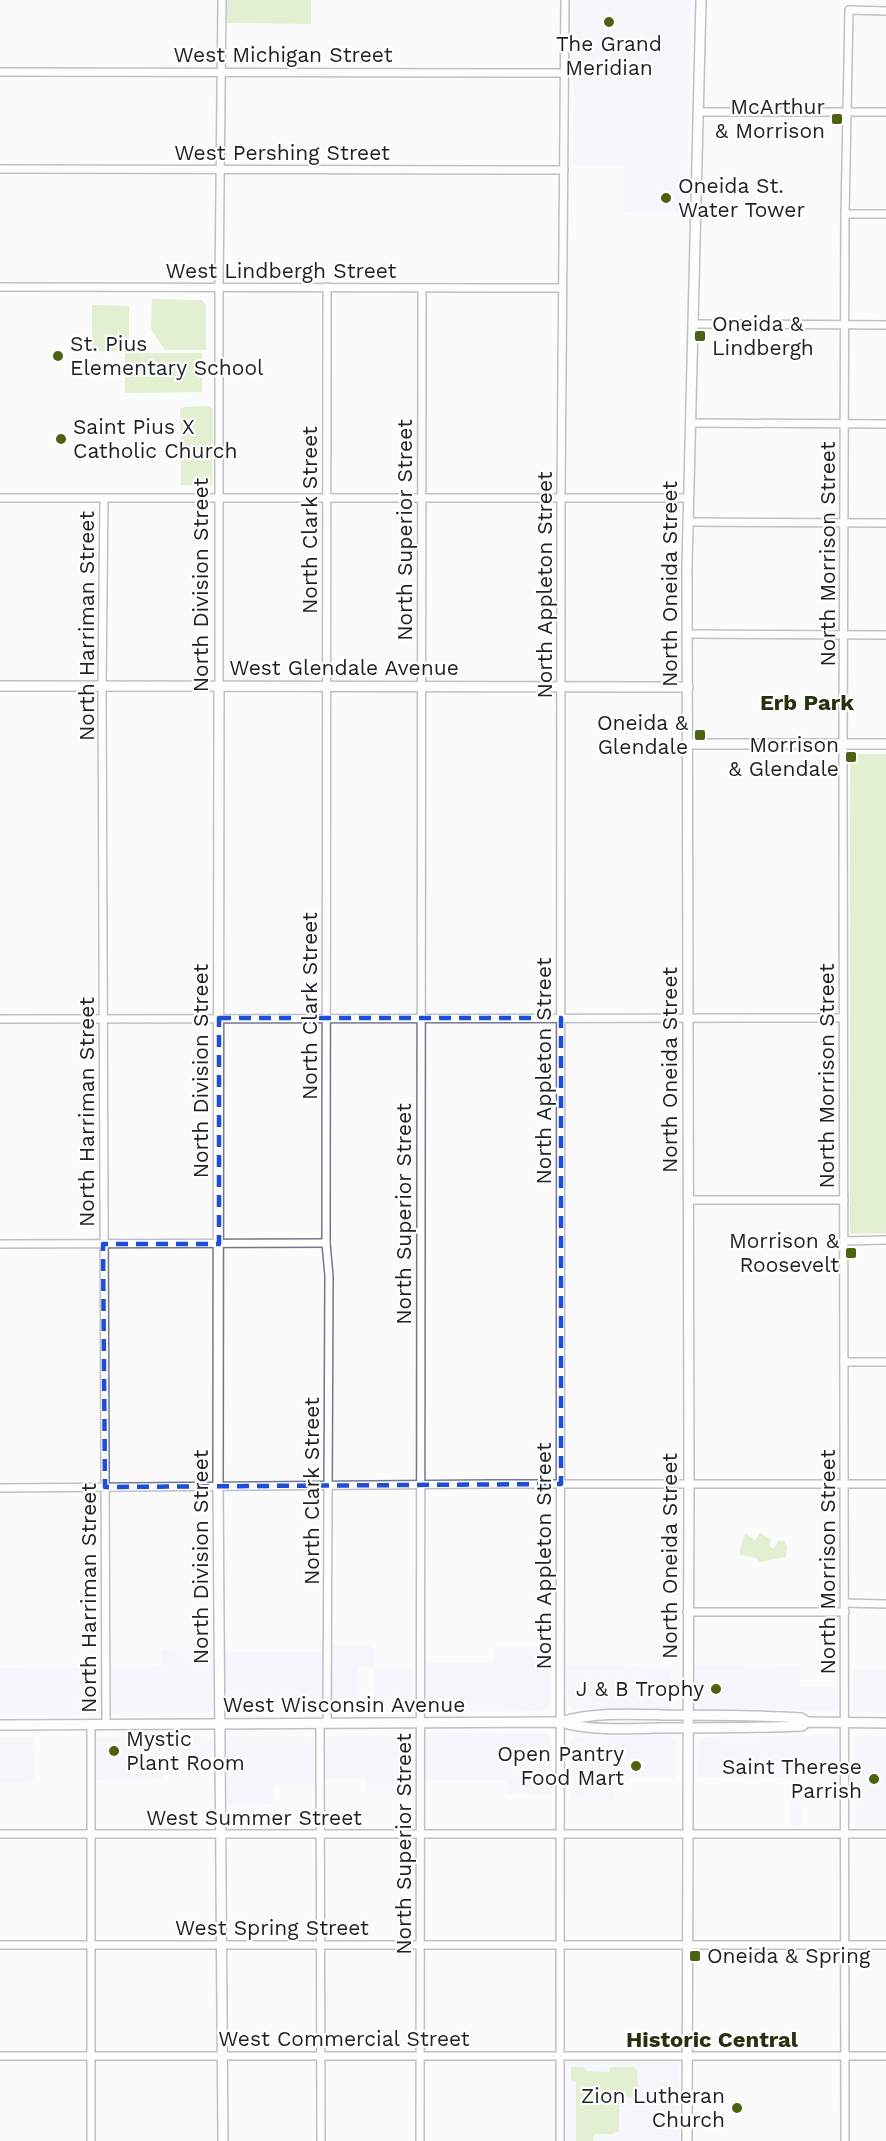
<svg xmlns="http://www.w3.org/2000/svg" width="886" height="2141" font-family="'Work Sans',sans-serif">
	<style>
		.built { fill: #eef2fd }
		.green { fill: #c6df9d }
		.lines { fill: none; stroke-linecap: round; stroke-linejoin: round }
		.street-casing { stroke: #73798d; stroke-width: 10 }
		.secondary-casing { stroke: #73798d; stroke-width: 12 }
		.street { stroke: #fff; stroke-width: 7 }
		.secondary { stroke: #fff; stroke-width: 9 }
		.marked { fill: none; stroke: #1d4ed8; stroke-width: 4.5; stroke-dasharray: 12 8; stroke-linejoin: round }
		.poi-dot { fill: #4b6311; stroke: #fff; stroke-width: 2 }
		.labels { text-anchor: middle; stroke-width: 4.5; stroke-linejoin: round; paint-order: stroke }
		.poi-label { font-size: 21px; fill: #1d2027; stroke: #fff; text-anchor: end }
		.street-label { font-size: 21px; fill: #1d2027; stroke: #fff }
		.neighbourhood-label { font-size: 22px; font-weight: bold; fill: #26320d; stroke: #fff }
	</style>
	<rect width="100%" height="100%" fill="#fbfbfb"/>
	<g class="built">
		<polygon points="572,0 691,0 687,213 624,212 624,165 573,165"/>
		<polygon points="333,1645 374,1645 374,1667 413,1668 413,1707 410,1710 406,1712 375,1711 374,1667 358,1667 357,1711 335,1711 314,1715 278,1712 233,1713 228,1710 225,1652 332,1652"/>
		<polygon points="495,1646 550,1646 550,1706 541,1711 430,1712 426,1708 424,1663 494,1663"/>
		<polygon points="213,1648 212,1706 210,1711 206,1713 0,1716 0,1668 161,1667 161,1649"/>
		<polygon points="565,1665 671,1668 670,1708 574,1709 568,1706"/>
		<polygon points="695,1666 800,1667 800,1687 838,1687 837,1711 699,1708 696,1704"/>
		<polygon points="853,1669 886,1669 886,1713 853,1712"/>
		<polygon points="432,1732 545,1733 551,1738 553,1795 507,1794 508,1780 425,1780 426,1737"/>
		<polygon points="668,1734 676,1740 676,1778 617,1777 615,1800 571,1799 570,1742 575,1737"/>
		<polygon points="831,1735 836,1738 837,1769 800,1770 801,1826 791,1826 791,1777 697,1777 699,1742 705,1737"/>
		<polygon points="206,1736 211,1740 211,1759 164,1759 164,1779 95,1780 95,1742 99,1738"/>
		<polygon points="230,1736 308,1736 314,1739 314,1784 274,1785 273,1804 227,1805 227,1740"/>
		<polygon points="328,1736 409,1736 413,1740 414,1791 367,1792 366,1779 324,1779 324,1738"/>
		<rect x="855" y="1736" width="31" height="91"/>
		<polygon points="0,1737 34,1737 35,1780 30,1780 30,1783 0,1782"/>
		<polygon points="571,2062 676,2062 679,2064 680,2141 565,2141 565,2067"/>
	</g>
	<g class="green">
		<polygon points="227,0 311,0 311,24 227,23"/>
		<polygon points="152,299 202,300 206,305 206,350 165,350 151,329"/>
		<polygon points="92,305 129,306 129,352 92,351"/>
		<polygon points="125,353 202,353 202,392 125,393"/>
		<polygon points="208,406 213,409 212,486 181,485 180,409 185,407"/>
		<polygon points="850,754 886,754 886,1233 850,1234"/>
		<polygon points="745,1533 755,1540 760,1533 772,1540 769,1545 772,1548 775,1547 778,1541 784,1541 787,1547 786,1557 760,1562 756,1558 740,1555 740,1549"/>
		<polygon points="571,2067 584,2067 587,2071 609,2072 610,2067 634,2067 637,2070 639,2097 619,2097 619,2131 612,2134 594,2134 593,2141 576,2141 576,2082 571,2080"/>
	</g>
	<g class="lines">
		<defs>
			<g id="street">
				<polyline points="0,72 565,73"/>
				<polyline points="698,112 886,112"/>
				<polyline points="0,169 564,170"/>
				<polyline points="845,214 886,214"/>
				<polyline points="0,287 562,288"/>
				<polyline points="327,287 326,1243 329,1276 327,1724"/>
				<polyline points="692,324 886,325"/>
				<polyline points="690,423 886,424"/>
				<polyline points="0,498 688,498"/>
				<polyline points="104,498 102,686 106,1725"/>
				<polyline points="687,522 886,523"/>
				<polyline points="687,634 886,635"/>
				<polyline points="219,686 219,287 222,0"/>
				<polyline points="0,1019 843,1018"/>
				<polyline points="689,1200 844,1200"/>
				<polyline points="844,1241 886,1240"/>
				<polyline points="0,1244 326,1243"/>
				<polyline points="844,1362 886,1362"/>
				<polyline points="0,1488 491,1484 886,1484"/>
				<polyline points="845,1603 886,1604"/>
				<polyline points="687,1612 845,1612"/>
				<polyline points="320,1724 321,2141"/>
				<polyline points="91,1725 91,2141"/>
				<polyline points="0,1834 886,1834"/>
				<polyline points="0,1945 886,1945"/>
				<polyline points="0,2056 886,2056"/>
				<polyline points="420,2141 422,288"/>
				<polyline points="560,2141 561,498 565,0"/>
				<polyline points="845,2141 843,744 845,214 849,10 886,11"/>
			</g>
			<g id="secondary">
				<polyline points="0,686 688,687"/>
				<polyline points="219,686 218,1487 223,2141"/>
				<polyline points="688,744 886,744"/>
				<path d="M560 1722C593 1712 632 1714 666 1715 712 1715 756 1715 801 1718L807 1722"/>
				<path d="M0 1725 560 1722C591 1731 626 1729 657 1728 706 1728 754 1728 802 1726L807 1722 886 1723"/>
				<polyline points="687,2141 689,1483 687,566 701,0"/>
			</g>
		</defs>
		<use href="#street" class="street-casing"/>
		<use href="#secondary" class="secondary-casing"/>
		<use href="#street" class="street"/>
		<use href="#secondary" class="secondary"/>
	</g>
	<path d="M0 0H886V2141H0ZM219 1018H561V1484L105 1487 103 1244H219Z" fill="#fbfbfb" fill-opacity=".55" fill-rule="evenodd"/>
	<path class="marked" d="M219 1018H561V1484L105 1487 103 1244H219Z"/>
	<g class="poi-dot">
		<circle cx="609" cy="22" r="6"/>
		<rect x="831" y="113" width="12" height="12" rx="3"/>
		<circle cx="666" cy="198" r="6"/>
		<rect x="694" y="330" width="12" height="12" rx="3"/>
		<circle cx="58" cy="356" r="6"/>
		<circle cx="61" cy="439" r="6"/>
		<rect x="694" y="729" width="12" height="12" rx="3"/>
		<rect x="845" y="751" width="12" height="12" rx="3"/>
		<rect x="845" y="1247" width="12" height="12" rx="3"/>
		<circle cx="716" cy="1689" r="6"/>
		<circle cx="114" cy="1751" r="6"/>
		<circle cx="636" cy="1766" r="6"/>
		<circle cx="874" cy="1779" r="6"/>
		<rect x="689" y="1950" width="12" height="12" rx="3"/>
		<circle cx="737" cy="2108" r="6"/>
	</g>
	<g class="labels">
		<g class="poi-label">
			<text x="609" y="51" text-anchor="middle">The Grand<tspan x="609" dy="24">Meridian</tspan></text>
			<text x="825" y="114">McArthur<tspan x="825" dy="24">&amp; Morrison</tspan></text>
			<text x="678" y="193" text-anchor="start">Oneida St.<tspan x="678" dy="24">Water Tower</tspan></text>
			<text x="712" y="331" text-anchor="start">Oneida &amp;<tspan x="712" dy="24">Lindbergh</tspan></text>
			<text x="70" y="351" text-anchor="start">St. Pius<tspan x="70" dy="24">Elementary School</tspan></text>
			<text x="73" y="434" text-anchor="start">Saint Pius X<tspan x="73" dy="24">Catholic Church</tspan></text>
			<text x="688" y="730">Oneida &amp;<tspan x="688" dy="24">Glendale</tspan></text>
			<text x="839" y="752">Morrison<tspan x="839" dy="24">&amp; Glendale</tspan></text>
			<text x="839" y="1248">Morrison &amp;<tspan x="839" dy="24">Roosevelt</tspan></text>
			<text x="704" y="1696">J &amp; B Trophy</text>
			<text x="126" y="1746" text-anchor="start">Mystic<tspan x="126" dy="24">Plant Room</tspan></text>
			<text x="624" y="1761">Open Pantry<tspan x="624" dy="24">Food Mart</tspan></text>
			<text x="862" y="1774">Saint Therese<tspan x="862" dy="24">Parrish</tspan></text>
			<text x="707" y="1963" text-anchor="start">Oneida &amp; Spring</text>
			<text x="725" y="2103">Zion Lutheran<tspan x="725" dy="24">Church</tspan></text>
		</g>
		<g class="street-label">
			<text x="283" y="62">West Michigan Street</text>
			<text x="282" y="160">West Pershing Street</text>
			<text x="281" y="278">West Lindbergh Street</text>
			<text transform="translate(310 520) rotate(-90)" y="7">North Clark Street</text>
			<text transform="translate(405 530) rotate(-90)" y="7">North Superior Street</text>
			<text transform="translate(828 554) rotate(-90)" y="7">North Morrison Street</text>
			<text transform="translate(670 584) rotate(-90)" y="7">North Oneida Street</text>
			<text transform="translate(201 585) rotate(-90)" y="7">North Division Street</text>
			<text transform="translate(545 585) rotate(-90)" y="7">North Appleton Street</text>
			<text transform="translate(87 626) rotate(-90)" y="7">North Harriman Street</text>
			<text x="344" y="675">West Glendale Avenue</text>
			<text transform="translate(310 1006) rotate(-90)" y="7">North Clark Street</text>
			<text transform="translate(670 1070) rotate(-90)" y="7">North Oneida Street</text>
			<text transform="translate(201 1071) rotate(-90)" y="7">North Division Street</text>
			<text transform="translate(544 1071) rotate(-90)" y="7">North Appleton Street</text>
			<text transform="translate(827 1076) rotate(-90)" y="7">North Morrison Street</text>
			<text transform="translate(87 1112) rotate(-90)" y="7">North Harriman Street</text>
			<text transform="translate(404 1214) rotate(-90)" y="7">North Superior Street</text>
			<text transform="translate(312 1491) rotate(-90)" y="7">North Clark Street</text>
			<text transform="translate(544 1556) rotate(-90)" y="7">North Appleton Street</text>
			<text transform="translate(670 1556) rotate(-90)" y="7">North Oneida Street</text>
			<text transform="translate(201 1557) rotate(-90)" y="7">North Division Street</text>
			<text transform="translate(828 1562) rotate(-90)" y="7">North Morrison Street</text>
			<text transform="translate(89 1598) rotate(-90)" y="7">North Harriman Street</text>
			<text x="344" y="1712">West Wisconsin Avenue</text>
			<text x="254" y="1825">West Summer Street</text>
			<text transform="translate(404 1844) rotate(-90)" y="7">North Superior Street</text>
			<text x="272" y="1935">West Spring Street</text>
			<text x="344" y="2046">West Commercial Street</text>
		</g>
		<g class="neighbourhood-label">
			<text x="807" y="710">Erb Park</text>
			<text x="712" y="2047">Historic Central</text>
		</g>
	</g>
</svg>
